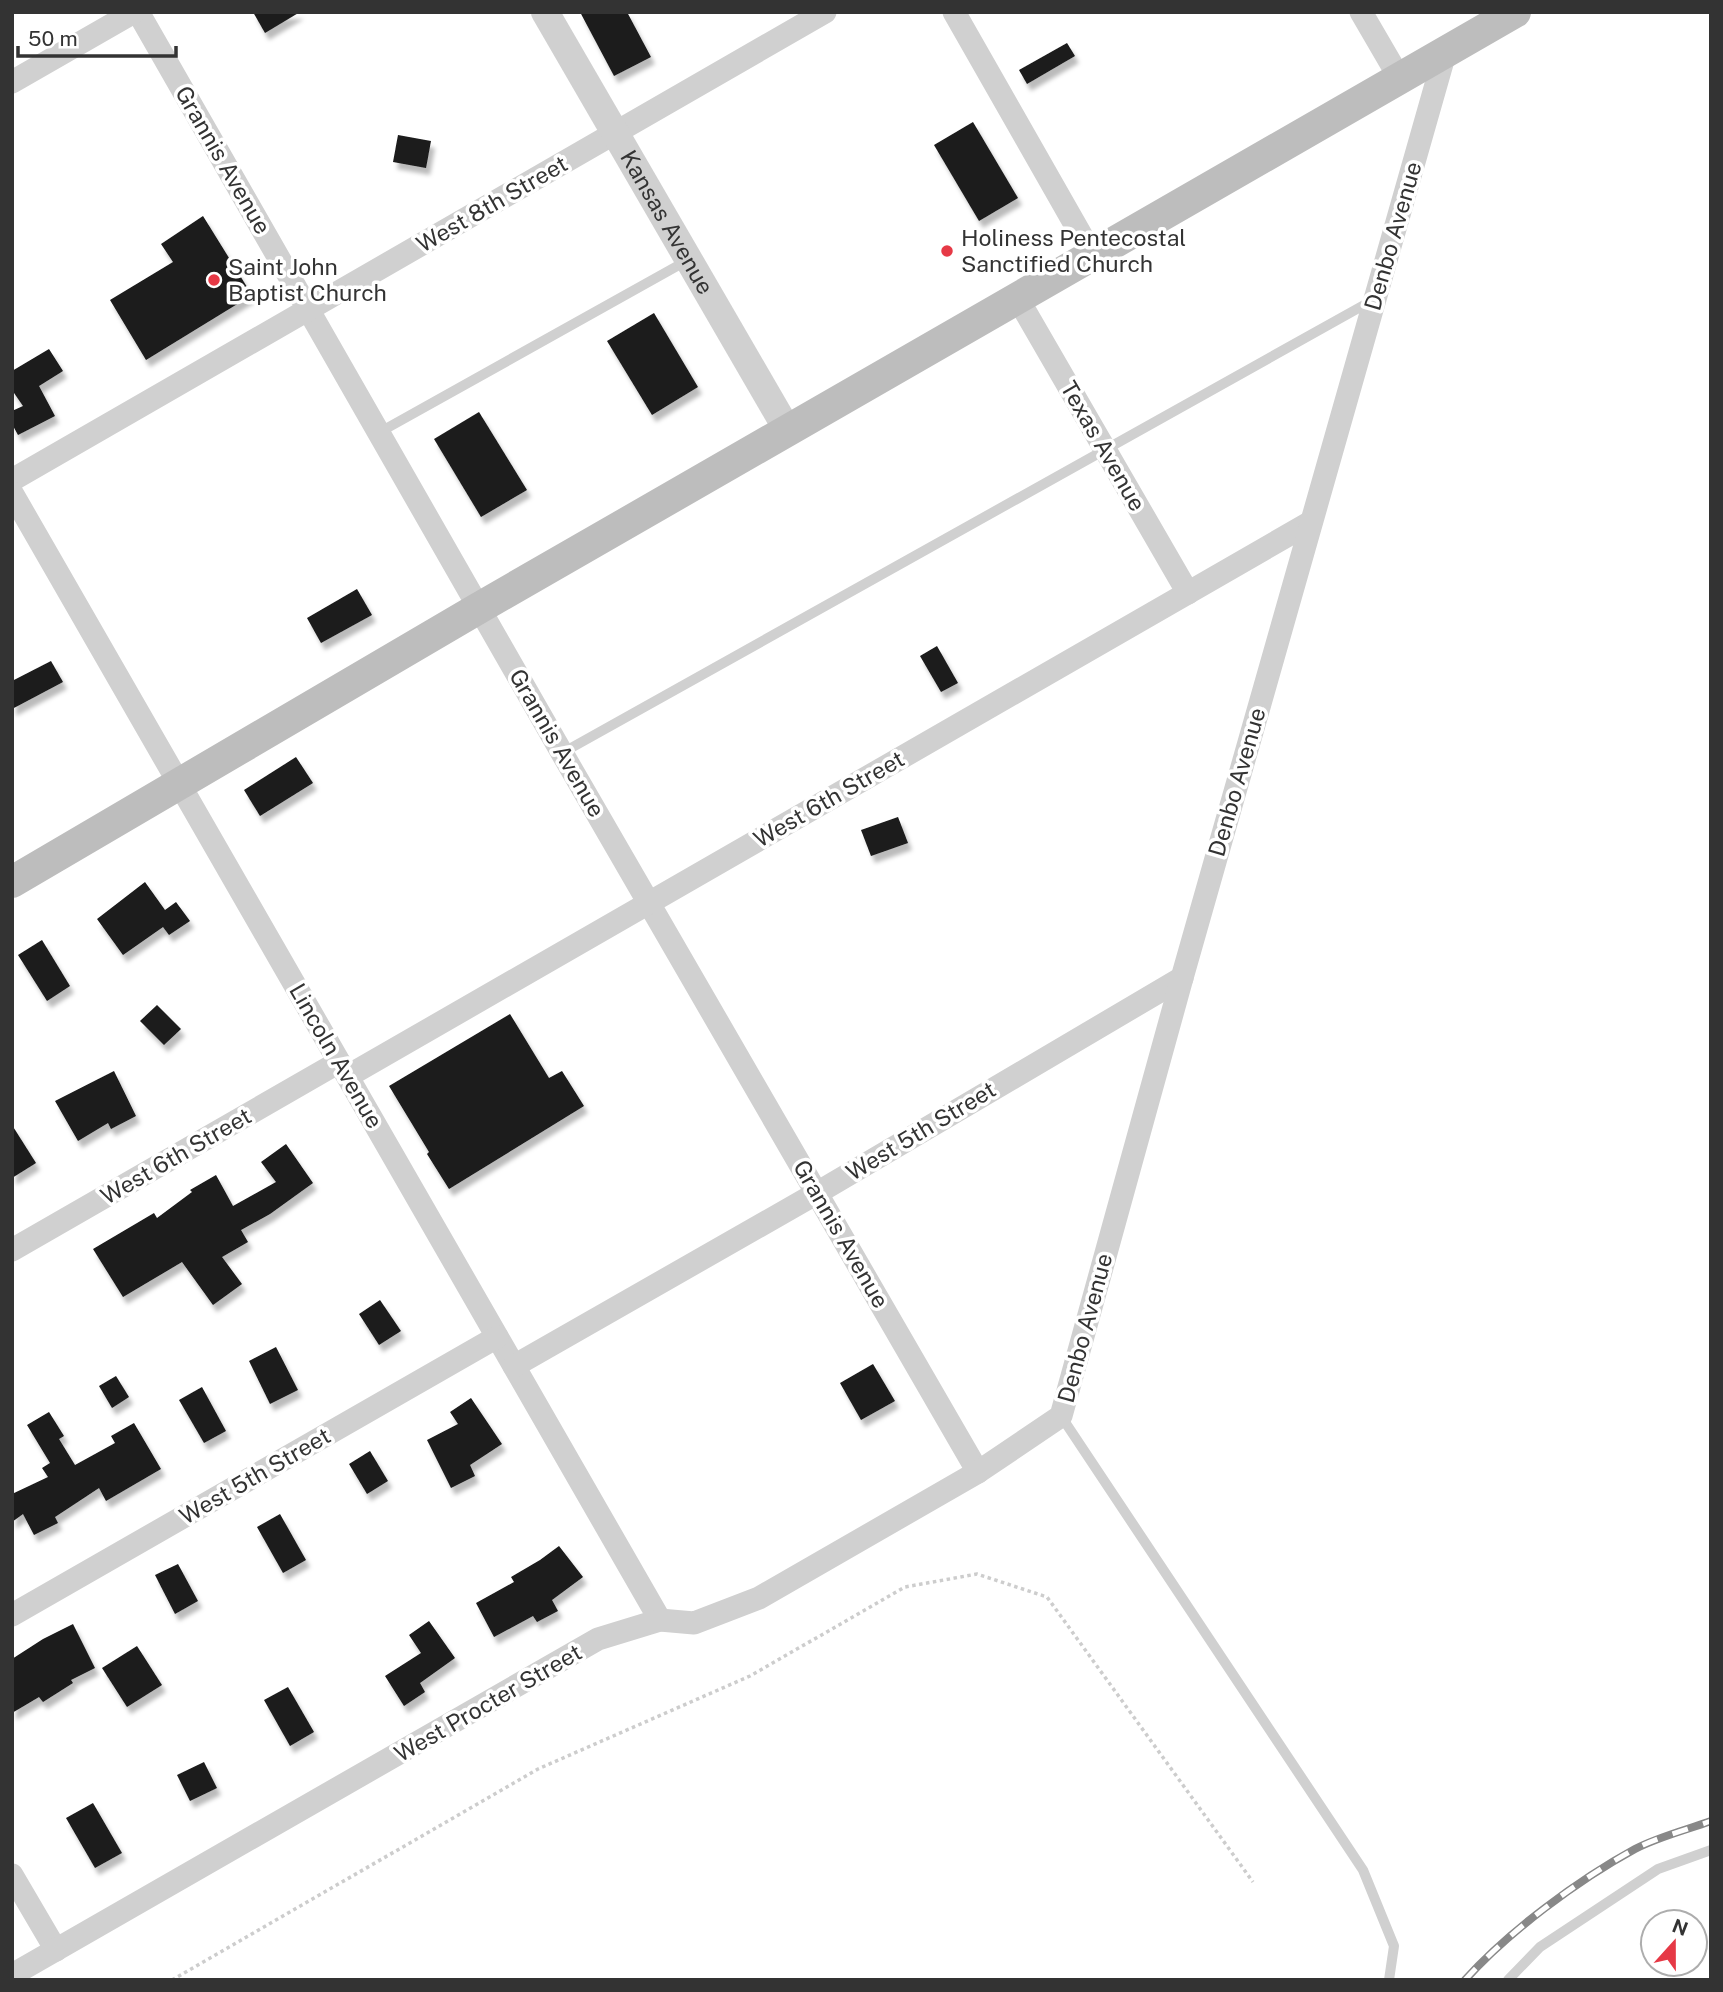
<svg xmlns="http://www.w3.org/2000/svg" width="1723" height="1992" font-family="'Public Sans',sans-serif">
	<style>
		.building { fill: #1a1a1a; filter: url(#shadow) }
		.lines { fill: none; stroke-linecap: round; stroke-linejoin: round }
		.path { stroke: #cdcdcd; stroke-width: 3.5; stroke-dasharray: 3.5 3.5; stroke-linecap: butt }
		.service { stroke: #d0d0d0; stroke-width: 10 }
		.minor { stroke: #d0d0d0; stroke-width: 23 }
		.tertiary { stroke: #d0d0d0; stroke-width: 28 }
		.secondary { stroke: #bdbdbd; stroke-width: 32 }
		.rail-casing { stroke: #888; stroke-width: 8 }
		.rail { stroke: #fff; stroke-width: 5; stroke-dasharray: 16; stroke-linecap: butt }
		.poi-dot { fill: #e63946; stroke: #fff; stroke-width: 2.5 }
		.labels { text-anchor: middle; stroke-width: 7; stroke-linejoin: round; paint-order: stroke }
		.street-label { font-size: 23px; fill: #333; stroke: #fff }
		.poi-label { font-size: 23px; fill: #333; stroke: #fff; text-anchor: start }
	</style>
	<defs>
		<filter id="shadow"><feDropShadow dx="4" dy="7" stdDeviation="2" flood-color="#0004"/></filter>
	</defs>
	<rect width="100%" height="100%" fill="#fff"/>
	<g class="building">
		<polygon points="253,12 300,12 265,33"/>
		<polygon points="580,12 627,12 651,57 614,76"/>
		<polygon points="1067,43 1075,56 1027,84 1019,70"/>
		<polygon points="973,122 1018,198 979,221 934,145"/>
		<polygon points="398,135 431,141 426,168 393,162"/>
		<polygon points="203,216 252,295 146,360 110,300 173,262 161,244"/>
		<polygon points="654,313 698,387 652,415 607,341"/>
		<polygon points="49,349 63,371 39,386 55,416 18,435 12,424 12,411 23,406 12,390 12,371"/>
		<polygon points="479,412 527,490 481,517 434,439"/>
		<polygon points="357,589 372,615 321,643 307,618"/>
		<polygon points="937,646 958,683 941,692 920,656"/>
		<polygon points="51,661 63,682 12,709 12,681"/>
		<polygon points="296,757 313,783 260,816 244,790"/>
		<polygon points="898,817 908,843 871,856 861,830"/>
		<polygon points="145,882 165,910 176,902 190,921 169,935 163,927 123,955 97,919"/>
		<polygon points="42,940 70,986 47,1001 18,955"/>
		<polygon points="157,1005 181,1029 164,1045 140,1021"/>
		<polygon points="510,1014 549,1078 562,1071 584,1106 449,1189 427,1154 429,1152 389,1086"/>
		<polygon points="114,1071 136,1116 111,1129 108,1123 78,1141 55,1101"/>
		<polygon points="12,1125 36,1163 12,1178"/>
		<polygon points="286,1144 313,1183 270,1214 241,1230 248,1242 222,1257 242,1284 213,1305 182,1262 123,1297 93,1249 154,1213 157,1218 192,1192 190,1190 216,1175 233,1206 276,1182 261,1162"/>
		<polygon points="380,1300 401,1331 379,1345 359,1314"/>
		<polygon points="276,1347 298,1390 270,1404 249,1361"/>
		<polygon points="873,1364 895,1401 861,1420 840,1383"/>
		<polygon points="116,1376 129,1397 112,1408 99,1386"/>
		<polygon points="202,1387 226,1431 204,1443 179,1400"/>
		<polygon points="471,1398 502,1444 470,1465 475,1476 451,1488 427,1440 458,1424 450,1412"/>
		<polygon points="49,1412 64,1436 59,1439 75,1465 115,1443 111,1436 134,1423 161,1469 106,1501 99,1488 55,1517 58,1523 34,1535 23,1514 12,1522 12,1494 48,1477 42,1468 50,1463 27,1425"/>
		<polygon points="370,1451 388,1481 367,1494 349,1464"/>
		<polygon points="280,1514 306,1560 283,1573 257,1527"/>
		<polygon points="559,1546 583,1577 552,1600 558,1611 537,1622 533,1616 494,1637 476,1603 514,1582 511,1577 540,1560"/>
		<polygon points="178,1564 198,1601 175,1614 155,1575"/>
		<polygon points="429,1621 455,1658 420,1683 425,1692 404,1706 385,1676 421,1653 409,1635"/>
		<polygon points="73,1624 95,1668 71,1680 73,1683 43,1702 39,1697 12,1713 12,1659 43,1639"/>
		<polygon points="137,1646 162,1685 127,1707 102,1668"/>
		<polygon points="288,1687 314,1732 290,1746 264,1700"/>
		<polygon points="204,1762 217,1788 190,1801 177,1775"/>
		<polygon points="93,1803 122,1853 95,1868 66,1818"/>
	</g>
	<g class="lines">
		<polyline class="path" points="172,1980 538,1769 750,1676 905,1587 977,1574 1047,1597 1253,1882"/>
		<g class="service">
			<polyline points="380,432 688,260"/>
			<polyline points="562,753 1373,300"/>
			<polyline points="1061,1416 1363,1870 1394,1946 1389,1980"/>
			<polyline points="1508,1980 1540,1947 1658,1869 1711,1850"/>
		</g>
		<g class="minor">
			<polyline points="138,12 562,753 978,1472"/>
			<polyline points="954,12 1093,256"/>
			<polyline points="1361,12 1400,79"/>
			<polyline points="12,82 134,12"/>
			<polyline points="1018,299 1188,593"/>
			<polyline points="12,480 825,12"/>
			<polyline points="12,493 660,1620"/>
			<polyline points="348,1076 1311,522"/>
			<polyline points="12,1250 339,1062"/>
			<polyline points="514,1366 817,1193 1182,978"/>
			<polyline points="12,1615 497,1337"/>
			<polyline points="12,1875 56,1950"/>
			<polyline points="12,1975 598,1639 660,1620 694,1623 759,1598 978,1472 1061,1416 1182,978 1445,53"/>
		</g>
		<path class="tertiary" id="s1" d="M545 12 788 431"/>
		<polyline class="secondary" points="12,882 479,608 1515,12"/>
		<defs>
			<path id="rail" d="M1465 1980C1508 1932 1578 1880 1635 1849 1658 1837 1686 1830 1711 1821"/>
		</defs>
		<use href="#rail" class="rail-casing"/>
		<use href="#rail" class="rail"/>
	</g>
	<g class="poi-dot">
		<circle cx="947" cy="251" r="7"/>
		<circle cx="214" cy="280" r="7"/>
	</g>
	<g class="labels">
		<g class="street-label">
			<text transform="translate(223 160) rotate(60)" y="8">Grannis Avenue</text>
			<text transform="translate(492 204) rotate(-30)" y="8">West 8th Street</text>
			<text dy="8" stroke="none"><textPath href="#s1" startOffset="243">Kansas Avenue</textPath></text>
			<text transform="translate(1393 236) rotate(-74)" y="8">Denbo Avenue</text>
			<text transform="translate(1103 446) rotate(60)" y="8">Texas Avenue</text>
			<text transform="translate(557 743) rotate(60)" y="8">Grannis Avenue</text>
			<text transform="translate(1237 782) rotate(-74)" y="8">Denbo Avenue</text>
			<text transform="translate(829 799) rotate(-30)" y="8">West 6th Street</text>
			<text transform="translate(336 1056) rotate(60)" y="8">Lincoln Avenue</text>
			<text transform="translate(921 1131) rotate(-31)" y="8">West 5th Street</text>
			<text transform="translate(176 1156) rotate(-30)" y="8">West 6th Street</text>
			<text transform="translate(841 1234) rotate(60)" y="8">Grannis Avenue</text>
			<text transform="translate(1085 1328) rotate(-75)" y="8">Denbo Avenue</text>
			<text transform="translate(255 1476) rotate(-30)" y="8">West 5th Street</text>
			<text transform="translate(488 1703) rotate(-30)" y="8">West Procter Street</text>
		</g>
		<g class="poi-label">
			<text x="961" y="246">Holiness Pentecostal<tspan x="961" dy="26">Sanctified Church</tspan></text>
			<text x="228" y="275">Saint John<tspan x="228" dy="26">Baptist Church</tspan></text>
		</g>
	</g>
	<rect width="1723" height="1992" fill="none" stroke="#333333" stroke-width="28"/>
	<g transform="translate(1674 1943) rotate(21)"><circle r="33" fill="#ffffff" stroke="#adadad" stroke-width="2"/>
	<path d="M0-5L12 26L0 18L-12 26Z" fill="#e63946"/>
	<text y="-10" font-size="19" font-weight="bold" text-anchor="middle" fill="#333333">N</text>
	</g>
	<path d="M18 46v10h158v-10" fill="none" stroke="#333333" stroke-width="3.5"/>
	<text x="28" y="46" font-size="21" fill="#333333" stroke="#ffffff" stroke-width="5" paint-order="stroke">50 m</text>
</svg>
